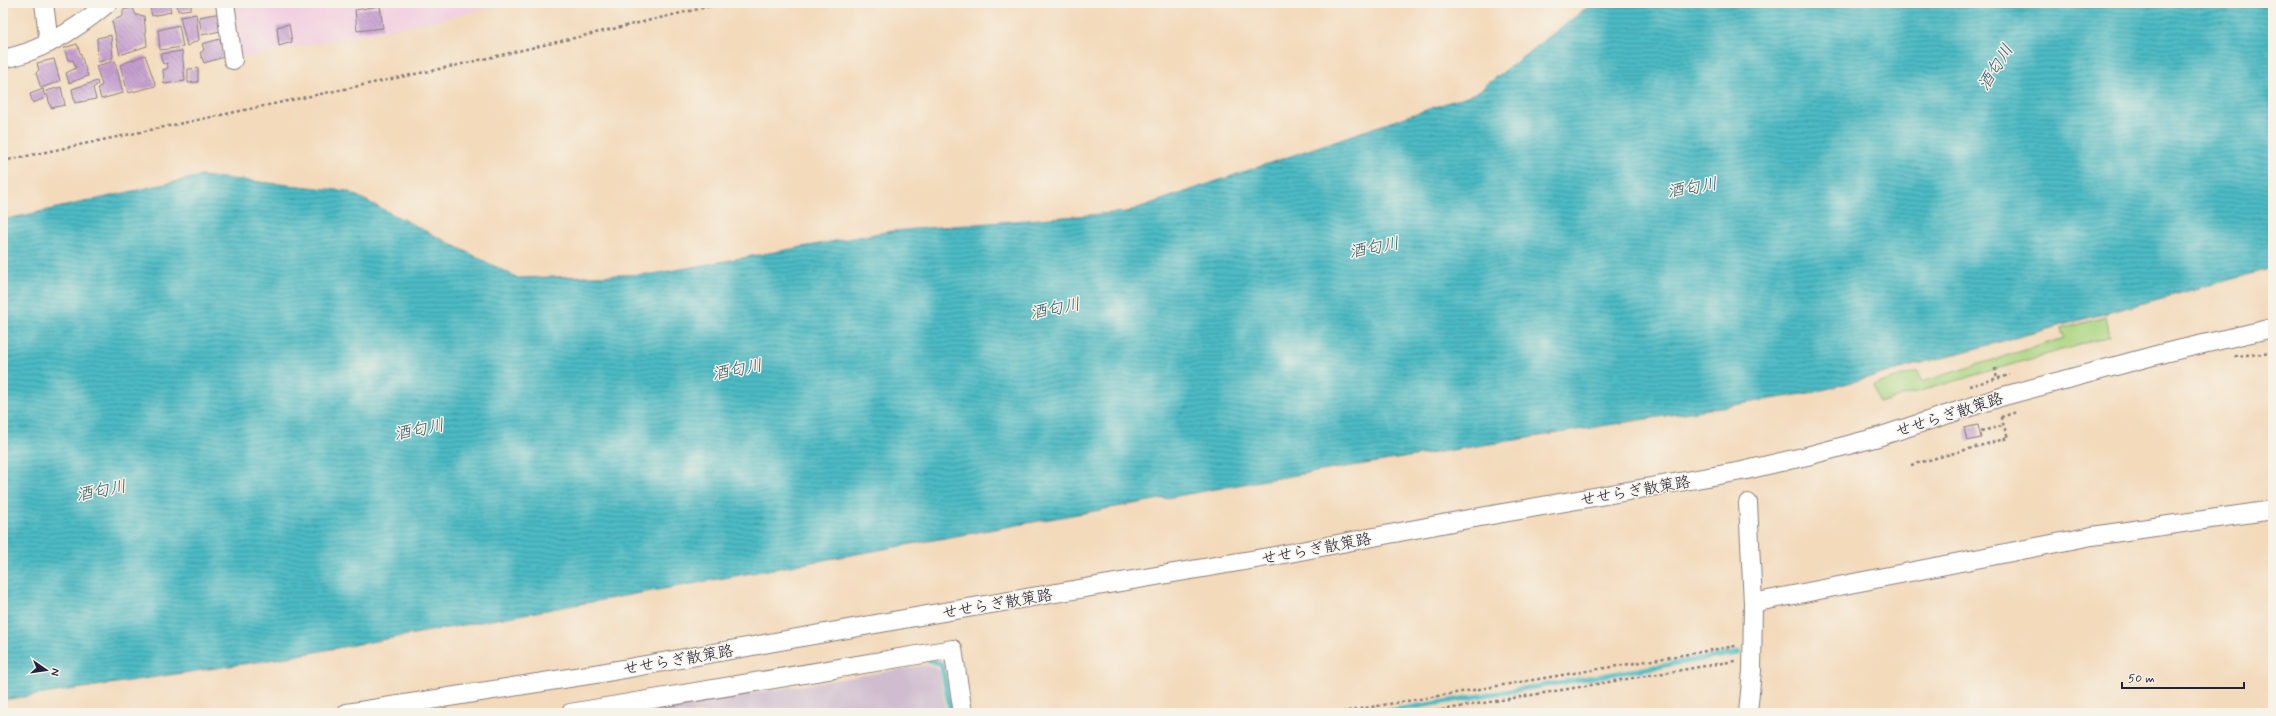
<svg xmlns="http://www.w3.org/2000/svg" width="2276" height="716" font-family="Mynerve,'Klee One',sans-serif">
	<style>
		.built { fill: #f3cfe0 }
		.industrial { fill: #cfbdcf }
		.park { fill: #abd682; stroke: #667c5e }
		.water { fill: url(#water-rules); stroke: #386e80 }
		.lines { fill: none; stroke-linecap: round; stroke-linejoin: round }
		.stream { stroke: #4dbbc4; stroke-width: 5 }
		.building { fill: url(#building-back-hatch) }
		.minor-casing { stroke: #8a7e7b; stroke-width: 20 }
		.path { stroke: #8a7e7b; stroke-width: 2.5; stroke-dasharray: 3 3; stroke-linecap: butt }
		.minor { stroke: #fff; stroke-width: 18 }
		.labels { text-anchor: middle; stroke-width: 3; stroke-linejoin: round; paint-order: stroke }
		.street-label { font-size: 16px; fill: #22223b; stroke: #f7f3e8 }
		.water-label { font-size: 17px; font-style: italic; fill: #31586b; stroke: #f7f3e8 }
	</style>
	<defs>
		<pattern id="water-rules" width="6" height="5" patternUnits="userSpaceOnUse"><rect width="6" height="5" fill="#4dbbc4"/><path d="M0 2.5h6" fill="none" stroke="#4098a0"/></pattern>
		<pattern id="building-back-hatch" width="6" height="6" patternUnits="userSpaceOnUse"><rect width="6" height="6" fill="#c69fd0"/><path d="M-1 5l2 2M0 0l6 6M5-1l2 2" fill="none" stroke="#a081aa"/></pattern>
	</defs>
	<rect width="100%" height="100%" fill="#f7f3e8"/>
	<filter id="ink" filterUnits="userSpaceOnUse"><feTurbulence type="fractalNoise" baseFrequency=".025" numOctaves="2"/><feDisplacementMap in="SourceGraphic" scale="8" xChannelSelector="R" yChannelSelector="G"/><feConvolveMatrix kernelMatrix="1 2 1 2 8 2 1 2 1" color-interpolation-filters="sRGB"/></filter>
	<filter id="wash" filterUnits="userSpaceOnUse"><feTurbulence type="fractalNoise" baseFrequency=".012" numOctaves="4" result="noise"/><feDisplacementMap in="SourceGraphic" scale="16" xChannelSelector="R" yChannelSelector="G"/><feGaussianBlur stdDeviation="0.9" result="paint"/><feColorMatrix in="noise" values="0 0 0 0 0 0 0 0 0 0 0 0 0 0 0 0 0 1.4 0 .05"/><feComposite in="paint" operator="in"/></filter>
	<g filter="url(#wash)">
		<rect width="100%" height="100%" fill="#f3dabb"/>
		<polygon class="built" points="232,3 514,3 428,22 240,58"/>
		<polygon class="industrial" points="927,665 934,666 940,672 946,713 632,713"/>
		<polygon class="park" points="2106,317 2110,336 1879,403 1874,385 1918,371 1921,382 2064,338 2061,329"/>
		<polygon class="water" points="1593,3 2273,3 2273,268 1815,392 1271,479 276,659 3,700 3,220 201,176 347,191 518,278 653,274 891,231 1126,212 1476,93"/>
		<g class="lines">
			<g class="stream">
				<polyline points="929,660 939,663 942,667 951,713"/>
				<polyline points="1377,713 1739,653"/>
			</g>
		</g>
		<g id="blocks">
			<g class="building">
				<polygon points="149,3 169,3 171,12 152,16"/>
				<polygon points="177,3 191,3 191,9 178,11"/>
				<polygon points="380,6 383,28 357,31 355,10"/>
				<polygon points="133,8 136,15 144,16 147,46 120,55 112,21 123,16 123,10"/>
				<polygon points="221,13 220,31 202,35 199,17"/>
				<polygon points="196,14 199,40 187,46 180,17"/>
				<polygon points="289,24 292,42 279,46 277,27"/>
				<polygon points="179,25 183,47 160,50 158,30"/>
				<polygon points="111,35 113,58 98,62 97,38"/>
				<polygon points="220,39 224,57 204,63 200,53 204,50 202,44"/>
				<polygon points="77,44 88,76 69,83 66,73 76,68 73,60 68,60 64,48"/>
				<polygon points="182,51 185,81 164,84 163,70 168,68 167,63 163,64 160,54"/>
				<polygon points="145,55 156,86 128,93 120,65"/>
				<polygon points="54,59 60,81 41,88 36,73 39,70 37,63"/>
				<polygon points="115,61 123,93 101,99 98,88 102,85 96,66"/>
				<polygon points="198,68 198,82 188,83 188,69"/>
				<polygon points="97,81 98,84 93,88 96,99 75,103 72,89"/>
				<polygon points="61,87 65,105 51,108 46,91"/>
				<polygon points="43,89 45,98 33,103 30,94"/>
				<polygon points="1978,425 1981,438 1967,441 1964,428"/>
			</g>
		</g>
	</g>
	<g filter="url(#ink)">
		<use href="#blocks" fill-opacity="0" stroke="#8a7e7b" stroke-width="1"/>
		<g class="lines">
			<defs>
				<g id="minor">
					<polyline points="44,3 49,43"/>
					<polyline points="225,3 233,60"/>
					<path d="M3 59C41 52 79 27 108 3"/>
					<polyline points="1748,503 1753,603"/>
					<polyline points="347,713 601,673 932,614 1274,556 1463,520 1742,471 1807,456 1878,437 2004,396 2164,353 2273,328"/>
					<polyline points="570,713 953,649 963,713"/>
					<polyline points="1748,713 1752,671 1753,603 2092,536 2273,510"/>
				</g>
			</defs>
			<use href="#minor" class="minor-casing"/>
			<g class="path">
				<polyline points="3,161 458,65 724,3"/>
				<polyline points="2234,356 2273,353"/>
				<polyline points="1995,368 1997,379"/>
				<polyline points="1969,386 2010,375"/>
				<polyline points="2001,417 2017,412"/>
				<polyline points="1981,431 2003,426"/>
				<polyline points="1911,465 2008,438 2000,415"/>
				<polyline points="1336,713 1736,646"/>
				<polyline points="1424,713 1735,661"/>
			</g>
			<use href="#minor" class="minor"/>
		</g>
	</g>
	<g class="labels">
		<g class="street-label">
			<text transform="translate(1949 414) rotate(-18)" y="6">せせらぎ散策路</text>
			<text transform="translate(1635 490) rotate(-10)" y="6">せせらぎ散策路</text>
			<text transform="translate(1316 548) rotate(-11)" y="6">せせらぎ散策路</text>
			<text transform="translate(997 603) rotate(-10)" y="6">せせらぎ散策路</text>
			<text transform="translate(678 659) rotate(-10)" y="6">せせらぎ散策路</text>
		</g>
		<g class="water-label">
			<text transform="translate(1995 67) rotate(-58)" y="6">酒匂川</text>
			<text transform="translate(1692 187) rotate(-10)" y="6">酒匂川</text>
			<text transform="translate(1374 247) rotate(-11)" y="6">酒匂川</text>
			<text transform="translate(1055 308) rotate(-11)" y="6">酒匂川</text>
			<text transform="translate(737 369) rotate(-11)" y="6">酒匂川</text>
			<text transform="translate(419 429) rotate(-11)" y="6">酒匂川</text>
			<text transform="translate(101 490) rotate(-11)" y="6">酒匂川</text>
		</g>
	</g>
	<rect width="2276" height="716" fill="none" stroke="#f7f3e8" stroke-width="16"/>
	<g transform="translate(46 670) rotate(103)" stroke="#f7f3e8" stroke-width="3" paint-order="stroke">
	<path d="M0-3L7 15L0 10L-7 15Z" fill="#22223b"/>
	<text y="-6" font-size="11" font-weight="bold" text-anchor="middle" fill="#22223b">N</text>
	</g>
	<path d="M2122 682v6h122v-6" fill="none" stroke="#22223b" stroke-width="2"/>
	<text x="2128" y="682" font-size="12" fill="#22223b" stroke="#f7f3e8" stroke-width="3" paint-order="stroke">50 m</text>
</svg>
